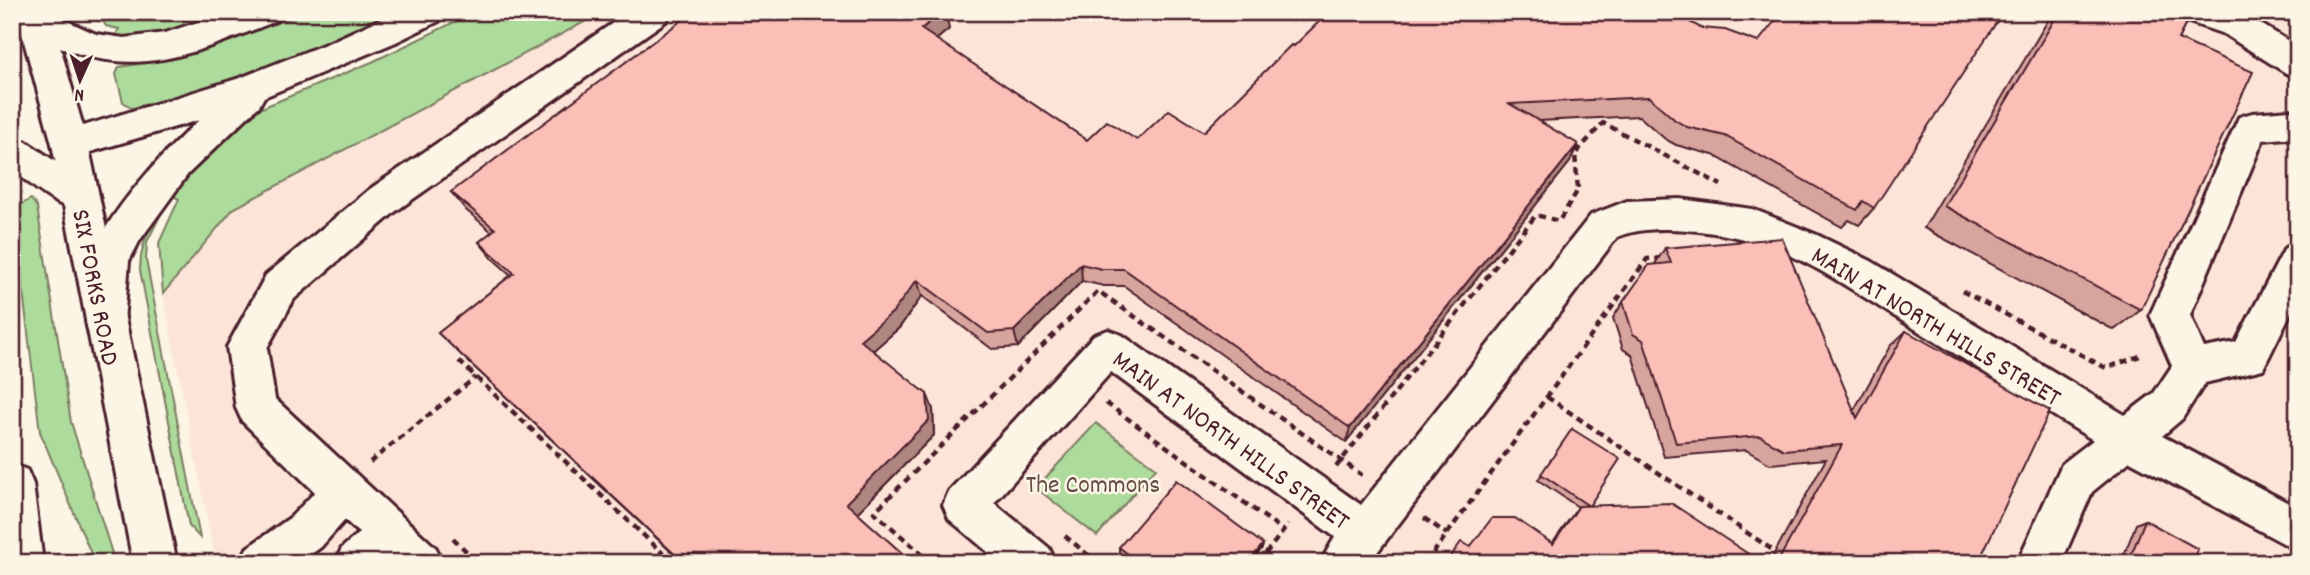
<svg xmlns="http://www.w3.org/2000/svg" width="2310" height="575" font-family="Dekko,sans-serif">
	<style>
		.built { fill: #fce5d8 }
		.green { fill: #addb9b; stroke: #7c7d63; stroke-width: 2 }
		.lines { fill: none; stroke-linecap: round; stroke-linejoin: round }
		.minor-casing { stroke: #4a1f2b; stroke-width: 6 }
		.major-casing { stroke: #4a1f2b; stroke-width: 6 }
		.highway-casing { stroke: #4a1f2b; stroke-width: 6 }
		.path { stroke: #4a1f2b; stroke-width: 4.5; stroke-dasharray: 7 5; stroke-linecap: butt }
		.minor { fill: #fcf5e5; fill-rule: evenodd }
		.major { fill: #fcf5e5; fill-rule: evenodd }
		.highway { fill: #fcf5e5; fill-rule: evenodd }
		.wall { fill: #d8a49e; stroke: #4a1f2b; stroke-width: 2 }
		.shaded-wall { fill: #b08681; stroke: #4a1f2b; stroke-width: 2 }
		.building { fill: #fbbfb8; stroke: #4a1f2b; stroke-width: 2 }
		.labels { text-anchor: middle; stroke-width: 5; stroke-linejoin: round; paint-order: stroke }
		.street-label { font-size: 26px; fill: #4a1f2b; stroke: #fcf5e5 }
		.park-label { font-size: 26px; fill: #634e47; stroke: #fcf5e5 }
	</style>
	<rect width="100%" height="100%" fill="#fcf5e5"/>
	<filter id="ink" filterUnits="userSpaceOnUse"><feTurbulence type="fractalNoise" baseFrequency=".0143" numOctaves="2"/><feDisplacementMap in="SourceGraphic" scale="14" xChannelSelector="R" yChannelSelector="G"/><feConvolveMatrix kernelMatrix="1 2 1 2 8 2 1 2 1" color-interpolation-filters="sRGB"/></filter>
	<g filter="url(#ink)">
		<polygon class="built" points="603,12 2298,12 2298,563 216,563 163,294 233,209"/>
		<g class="green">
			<polygon points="91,12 232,12 152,38 113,39 119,29 106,26 101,18"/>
			<path d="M307 12H393C310 51 221 87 132 108L123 102 116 74 119 67 173 59Z"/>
			<polygon points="475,12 603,12 233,209 163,294 159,243 179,199 167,193 233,127 257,110 372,62"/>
			<polygon points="31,199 37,207 71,422 115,563 95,563 40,432 13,209"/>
			<path d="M161 204 165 206 147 242 146 260 200 538 189 526 140 270C140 245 150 226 161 204Z"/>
			<polygon points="1096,423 1156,468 1097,536 1036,488"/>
		</g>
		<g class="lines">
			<defs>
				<g id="minor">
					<polygon points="629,12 671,12 666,21 396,211 294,299 267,348 275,399 436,548 443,563 335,563 342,548 359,533 345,520 321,547 299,563 240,563 247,548 291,517 315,492 242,421 236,408 227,347 266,275 370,189"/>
					<polygon points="2181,12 2237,12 2248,16 2298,47 2298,77 2286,73 2224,34 2186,21"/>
					<path d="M2290 110 2298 113V142L2286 138 2263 140 2190 315 2204 348 2236 342 2285 248 2298 243V298L2263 369 2205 383 2182 419 2162 436 2298 508V551L2130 461 2092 492 2061 563H2017L2062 464 2093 440C2028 400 1964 359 1899 319 1852 290 1802 254 1748 240 1713 231 1651 222 1617 237L1369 563H1320L1335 537 1111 372 994 503 1049 548 1056 563H1001L949 519 943 505 949 491 1094 335 1108 330 1122 335 1361 505 1591 215 1627 201 1680 199 1752 209 1765 214 1815 234 1871 261 2125 415 2154 393 2172 366 2150 315 2239 117 2252 113Z"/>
					<path d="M12 137 25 141 92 186 97 197 92 208C64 217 35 186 12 170Z"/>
				</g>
				<g id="major">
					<polygon points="16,12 50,12 88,144 177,563 133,563 52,144"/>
					<polygon points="12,464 27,470 33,484 43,563 12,563"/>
				</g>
				<g id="highway">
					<path d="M23 12H47L96 34 124 38 165 33 228 12H281L276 21C196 52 137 82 53 44 40 38 25 34 18 21Z"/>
					<path d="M396 12H444L439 21 396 42 264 97 259 106 188 174 140 240 129 261 124 322 118 334 104 339 90 334C83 320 86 308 88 292 89 282 88 270 91 260 103 217 166 150 199 120L70 158 57 154 52 144 57 134 240 78 328 43Z"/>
				</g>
			</defs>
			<use href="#minor" class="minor-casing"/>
			<use href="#major" class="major-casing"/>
			<use href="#highway" class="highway-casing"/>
			<g class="path">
				<polyline points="1962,291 2106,368 2143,355"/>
				<polyline points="459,361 673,563"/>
				<polyline points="1547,397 1774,551"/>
				<polyline points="1106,403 1284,531"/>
				<polyline points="370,462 476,377"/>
				<polyline points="1336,467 1536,215 1559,221 1578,190 1575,154 1603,123 1721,185"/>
				<polyline points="1424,518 1447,534"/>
				<polyline points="1065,536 1098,563"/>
				<polyline points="453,538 478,563"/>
				<polyline points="932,563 874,512 1098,291 1362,475"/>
				<polyline points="1258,563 1288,525"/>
				<polyline points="1426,563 1647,259 1663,258"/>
			</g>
			<use href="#minor" class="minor"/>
			<use href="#major" class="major"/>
			<use href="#highway" class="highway"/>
		</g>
		<g class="wall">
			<polygon points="1671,12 1874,208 1859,225 1849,220 1842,227 1713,155 1676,145 1665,139 1639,116 1539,121 1570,162 1346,442 1124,286 1104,286 1082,281 1018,347 992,349 922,296 899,328 873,350 933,409 934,435 857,513 913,563 683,563 438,333 511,275 493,259 479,242 492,232 466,210 451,192 949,29 936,40 1087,140 1137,140 1204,132 1294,46"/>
			<polygon points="2053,12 2192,12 2178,39 2141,310 2114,330 1924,228"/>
			<polygon points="1665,248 1854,410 1890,346 1906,331 1978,563 1769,563 1826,459 1770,464 1746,450 1664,457 1632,355 1623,349 1613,318 1623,302 1655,264"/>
			<polygon points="1572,429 1589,506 1762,563 1470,547 1552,544 1578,507 1538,480"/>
			<polygon points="2145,520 2193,563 2121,563 2136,524"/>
			<polygon points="1263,544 1262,548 1250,563 1133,563 1119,552 1119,547"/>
		</g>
		<g class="shaded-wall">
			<polygon points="942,12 946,12 949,29 925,49 921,29"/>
			<polygon points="1578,144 1570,162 1346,442 1350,428"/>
			<polygon points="1081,264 1082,281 1018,347 1014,331"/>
			<polygon points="917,280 922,296 899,328 867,356 860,340"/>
			<polygon points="927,394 933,409 934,435 854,516 846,503"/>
			<polygon points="1263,544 1262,548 1250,563 1248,563"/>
		</g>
		<g class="building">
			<polygon points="693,12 942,12 921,29 1087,140 1107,121 1137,140 1169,110 1204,132 1291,45 1294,46 1329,12 1671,12 1701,28 1725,30 1758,42 1782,12 1997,12 1998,20 1874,208 1863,201 1857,210 1725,136 1687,127 1675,120 1649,97 1510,104 1578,144 1350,428 1124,269 1102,269 1081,264 1014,331 988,333 917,280 893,312 860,340 927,394 929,420 846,503 913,563 684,563 438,333 514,273 479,242 495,229 451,192"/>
			<polygon points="2059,12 2192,12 2178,39 2253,72 2141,310 1944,206"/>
			<polygon points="1782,238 1857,418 1906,331 2050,411 1978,563 1777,563 1842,445 1784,450 1760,436 1676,443 1643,340 1633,334 1623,302 1649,265 1671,263 1665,248"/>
			<polygon points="1572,429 1620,459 1589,506 1541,474"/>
			<polygon points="1176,480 1263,544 1248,563 1139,563 1119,547"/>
			<polygon points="1671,503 1762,563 1446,563 1461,542 1470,547 1492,518 1515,518 1553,544 1579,506"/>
			<polygon points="2145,520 2198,549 2193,563 2128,563"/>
		</g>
	</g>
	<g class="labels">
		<g class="street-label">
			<text transform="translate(97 287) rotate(79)" y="9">SIX FORKS ROAD</text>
			<text transform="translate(1937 325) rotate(31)" y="9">MAIN AT NORTH HILLS STREET</text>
			<text transform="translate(1232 439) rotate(36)" y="9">MAIN AT NORTH HILLS STREET</text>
		</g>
		<g class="park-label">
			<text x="1093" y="492">The Commons</text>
		</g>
	</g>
	<rect width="2310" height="575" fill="none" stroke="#fcf5e5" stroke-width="42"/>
	<rect x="21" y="21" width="2268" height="533" fill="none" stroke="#4a1f2b" stroke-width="2.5" filter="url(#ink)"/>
	<g transform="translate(80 80) rotate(183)" stroke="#fcf5e5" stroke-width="5" paint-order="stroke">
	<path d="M0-5L12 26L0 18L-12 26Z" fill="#4a1f2b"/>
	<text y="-10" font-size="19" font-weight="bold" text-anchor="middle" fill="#4a1f2b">N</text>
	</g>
</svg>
